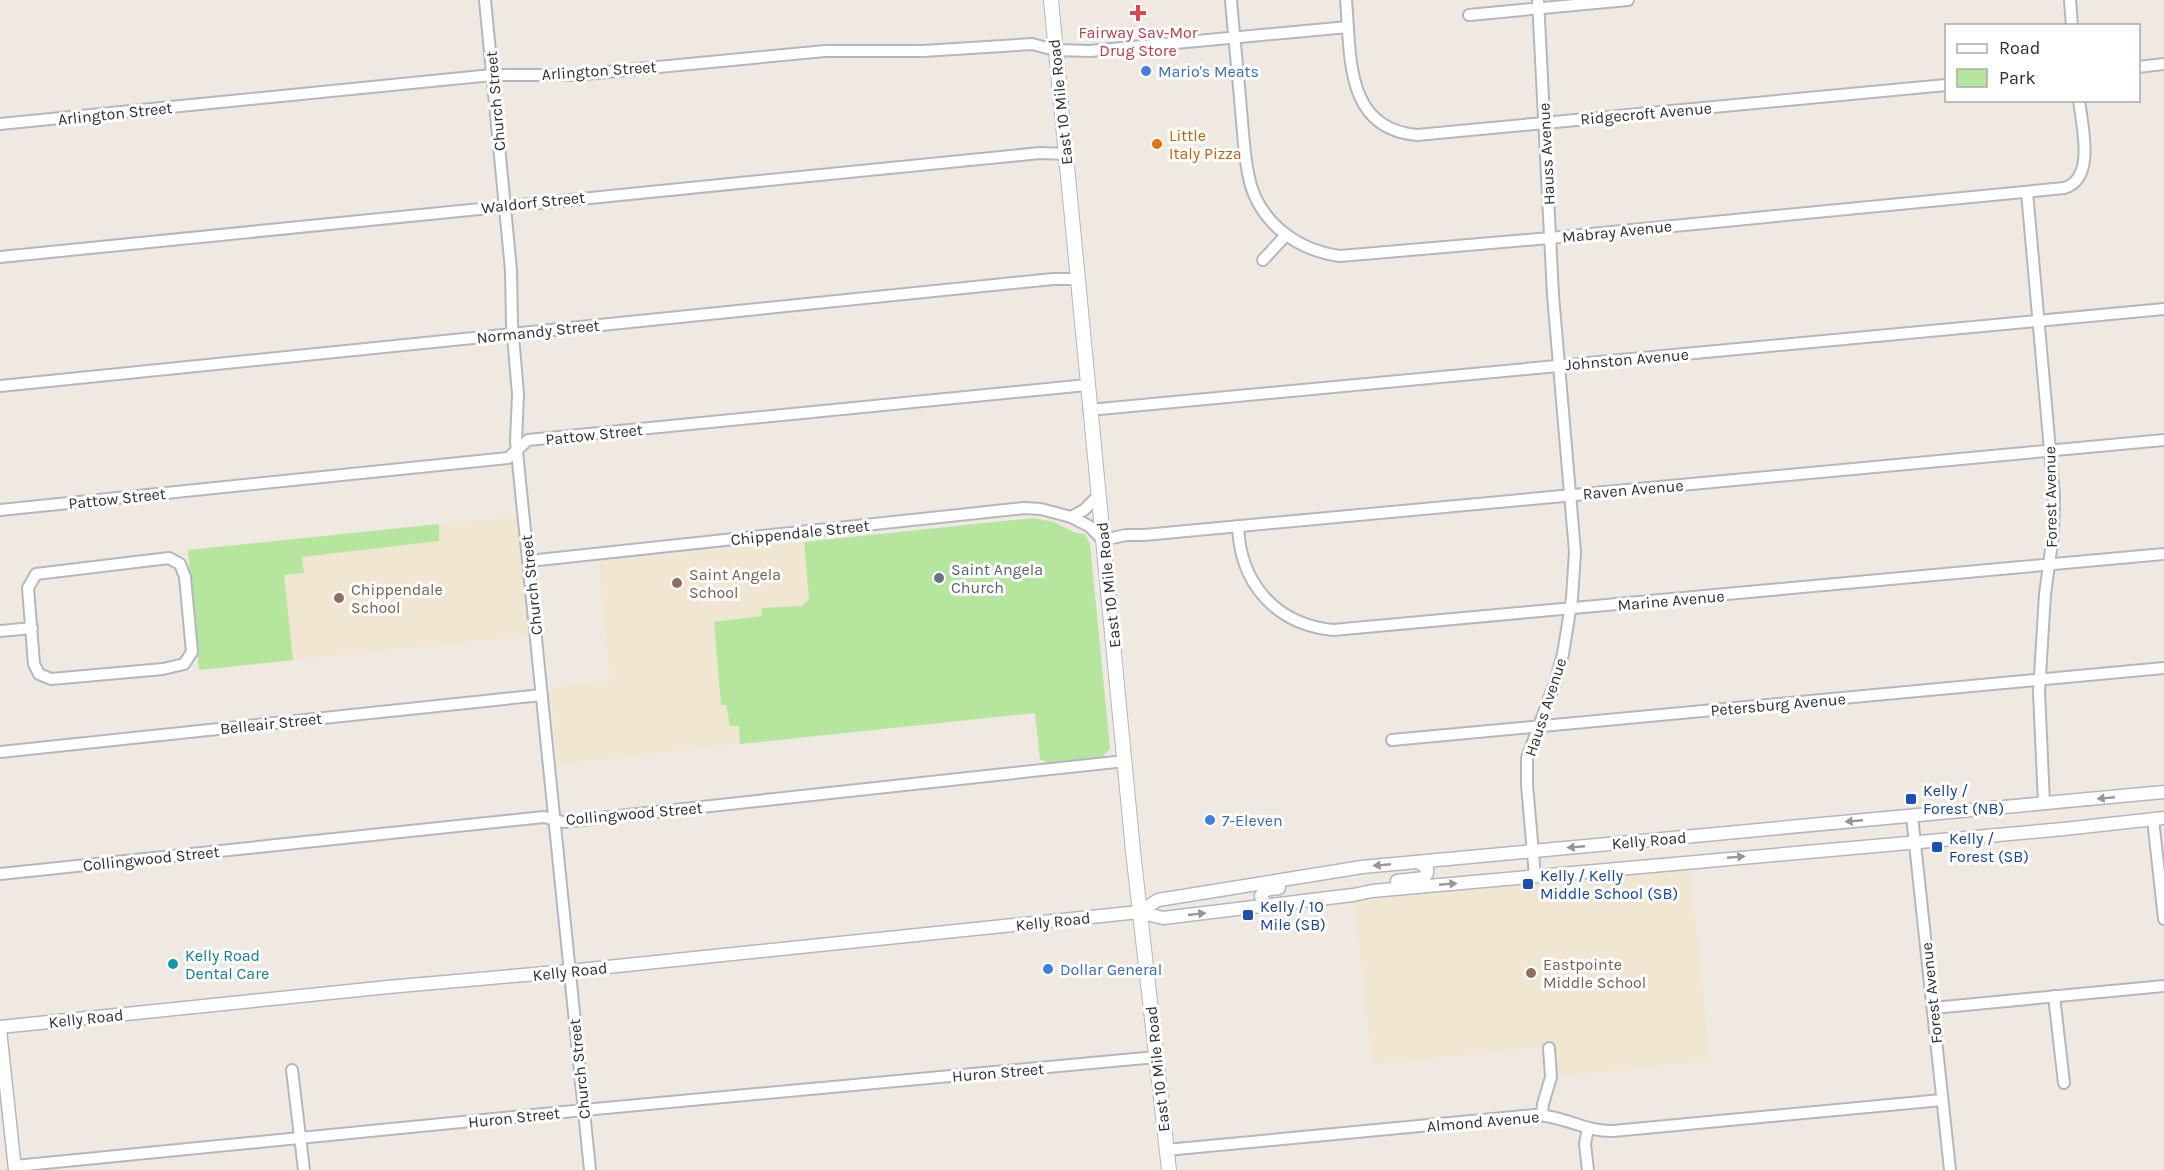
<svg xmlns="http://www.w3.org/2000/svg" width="2164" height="1170" font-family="Karla,sans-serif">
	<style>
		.education { fill: #f0e6d1 }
		.green { fill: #b6e59e }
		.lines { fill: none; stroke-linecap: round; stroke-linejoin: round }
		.minor-casing { stroke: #b4b7c1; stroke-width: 14 }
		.tertiary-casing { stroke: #b4b7c1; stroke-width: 15 }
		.secondary-casing { stroke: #b4b7c1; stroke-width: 16 }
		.minor { stroke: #fff; stroke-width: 10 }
		.tertiary { stroke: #fff; stroke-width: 12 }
		.secondary { stroke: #fff; stroke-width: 14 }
		.oneway { fill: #969696 }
		.health-dot { fill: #e0444e; stroke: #fff; stroke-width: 2 }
		.shop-dot { fill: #3f7fe0; stroke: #fff; stroke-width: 2 }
		.food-dot { fill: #e8710a; stroke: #fff; stroke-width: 2 }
		.worship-dot { fill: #6b7280; stroke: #fff; stroke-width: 2 }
		.education-dot { fill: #8d6e63; stroke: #fff; stroke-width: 2 }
		.transit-dot { fill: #1a4fb4; stroke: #fff; stroke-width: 2 }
		.culture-dot { fill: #0f9aa8; stroke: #fff; stroke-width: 2 }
		.labels { text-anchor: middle; stroke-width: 6; stroke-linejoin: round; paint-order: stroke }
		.health-label { font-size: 16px; fill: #be3a42; stroke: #fff }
		.street-label { font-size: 16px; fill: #2e2e2e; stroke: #fff }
		.shop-label { font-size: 16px; fill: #366cbe; stroke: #fff; text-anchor: start }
		.food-label { font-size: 16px; fill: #c56008; stroke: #fff; text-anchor: start }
		.worship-label { font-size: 16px; fill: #5b616d; stroke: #fff; text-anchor: start }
		.education-label { font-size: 16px; fill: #785e54; stroke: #fff; text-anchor: start }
		.transit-label { font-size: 16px; fill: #164399; stroke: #fff; text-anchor: start }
		.culture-label { font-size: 16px; fill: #0d838f; stroke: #fff; text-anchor: start }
	</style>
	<rect width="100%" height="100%" fill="#efe9e1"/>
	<g class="education">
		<polygon points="520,516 529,636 199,670 188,550"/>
		<polygon points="804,542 809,599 802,606 761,608 762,616 721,705 726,705 739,726 740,744 557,765 550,687 610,681 598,561"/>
		<polygon points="1690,868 1711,1061 1559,1077 1556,1046 1372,1065 1354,901"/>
	</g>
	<g class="green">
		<polygon points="1033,518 1054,522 1073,532 1085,534 1090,544 1110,748 1103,757 1045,763 1044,760 1040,760 1035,713 740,744 739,726 730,726 726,705 721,705 714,622 762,616 761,608 802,606 809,599 804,542"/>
		<polygon points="439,524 439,541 302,557 304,573 284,575 293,660 199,670 188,550"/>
	</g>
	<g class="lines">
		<defs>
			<g id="minor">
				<polyline points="485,0 511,270 512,324 518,394 516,442 590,1170"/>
				<path d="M1231 0C1234 37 1238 73 1241 110 1243 131 1244 153 1248 173 1256 220 1295 250 1340 256L1550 238 2064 188C2096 179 2082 126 2079 100"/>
				<path d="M1346 0C1351 55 1344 129 1417 135L1946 85"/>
				<polyline points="2070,0 2072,26"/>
				<polyline points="1469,15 1628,0"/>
				<polyline points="2138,67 2164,64"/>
				<polyline points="0,124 492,75 575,75 825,51 923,51 1032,44 1055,50 1090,51 1348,27"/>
				<polyline points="2027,192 2054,495 2053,535 2045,594 2039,692 2044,803"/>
				<polyline points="0,257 1040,153 1066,154"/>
				<polyline points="1263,260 1286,235"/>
				<polyline points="0,386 1053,279 1077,279"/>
				<polyline points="1089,410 2164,309"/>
				<polyline points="1099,495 1084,510 1071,517 1089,526 1103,540 1126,535 1144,535 2164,440"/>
				<polyline points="0,510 508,458 528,440 1087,385"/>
				<path d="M1238 526C1240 583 1275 624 1333 630L2164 554"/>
				<polygon points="169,558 180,564 185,577 192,652 184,664 163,669 51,679 39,674 34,664 28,588 36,574"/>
				<polyline points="529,561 1024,508 1041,509 1071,517"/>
				<polyline points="0,631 32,628"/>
				<polyline points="1392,740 2164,668"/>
				<polyline points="0,752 542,695"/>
				<polyline points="1912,816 1950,1170"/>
				<polyline points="2153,819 2164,919"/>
				<polyline points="0,874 544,817 563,822 1125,761"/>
				<polyline points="1535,876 1527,785 1527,758 1555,683 1563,654 1572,598 1575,552 1553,295 1538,0"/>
				<polyline points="2054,996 2064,1083"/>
				<polyline points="1933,1008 2164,986"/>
				<polyline points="292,1070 304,1170"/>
				<polyline points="1542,1115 1543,1104 1551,1077 1549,1048"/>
				<path d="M1166 1150 1535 1115C1562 1115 1586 1132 1613 1131L1942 1100"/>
				<polyline points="15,1166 584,1110 1156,1057"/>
				<polyline points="1588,1170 1585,1144 1588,1128"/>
			</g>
			<g id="tertiary">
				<polyline points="1397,881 1424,878 1427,873 1427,868 1418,862"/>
				<path d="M1265 905 1261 896C1264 888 1272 889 1279 888"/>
				<polyline points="1139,912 1158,900 1362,867 2164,792"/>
				<polyline points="0,1027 388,987 569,971 1139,912 1163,918 1353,895 1372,891 2064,829 2164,818"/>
				<polyline points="0,1030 15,1170"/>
			</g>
			<polyline id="secondary" points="1051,0 1133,851 1169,1170"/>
		</defs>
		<use href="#minor" class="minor-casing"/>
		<use href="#tertiary" class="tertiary-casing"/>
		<use href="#secondary" class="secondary-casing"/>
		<use href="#minor" class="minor"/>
		<use href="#tertiary" class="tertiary"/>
		<use href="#secondary" class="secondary"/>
	</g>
	<defs><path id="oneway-solid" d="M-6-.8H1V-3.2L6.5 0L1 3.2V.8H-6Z" transform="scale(1.5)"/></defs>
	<g class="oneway">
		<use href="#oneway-solid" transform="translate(2106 798) rotate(175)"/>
		<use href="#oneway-solid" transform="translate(1854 821) rotate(175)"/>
		<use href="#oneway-solid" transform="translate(1576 847) rotate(175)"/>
		<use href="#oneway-solid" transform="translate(1736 857) rotate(-5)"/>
		<use href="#oneway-solid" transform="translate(1382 865) rotate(175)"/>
		<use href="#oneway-solid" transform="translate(1448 884) rotate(-5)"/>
		<use href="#oneway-solid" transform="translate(1197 914) rotate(-6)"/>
	</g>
	<path class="health-dot" d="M1135 4h6v6h6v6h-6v6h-6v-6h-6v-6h6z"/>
	<g class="shop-dot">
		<circle cx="1146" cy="71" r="6"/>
		<circle cx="1210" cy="820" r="6"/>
		<circle cx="1048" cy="969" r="6"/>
	</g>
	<circle class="food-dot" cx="1157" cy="144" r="6"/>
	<circle class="worship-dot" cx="939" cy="578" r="6"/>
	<g class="education-dot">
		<circle cx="677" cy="583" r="6"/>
		<circle cx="339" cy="598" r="6"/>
		<circle cx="1531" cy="973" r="6"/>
	</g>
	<g class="transit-dot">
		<rect x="1905" y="793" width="12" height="12" rx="3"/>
		<rect x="1931" y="841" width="12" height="12" rx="3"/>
		<rect x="1522" y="878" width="12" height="12" rx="3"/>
		<rect x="1242" y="909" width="12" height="12" rx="3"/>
	</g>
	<circle class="culture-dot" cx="173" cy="964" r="6"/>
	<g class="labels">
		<g class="health-label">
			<text x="1138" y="38">Fairway Sav-Mor<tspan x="1138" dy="18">Drug Store</tspan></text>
		</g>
		<g class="street-label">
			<text transform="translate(599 70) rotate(-4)" y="6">Arlington Street</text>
			<text transform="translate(495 101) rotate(-95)" y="6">Church Street</text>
			<text transform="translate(1060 102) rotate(-96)" y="6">East 10 Mile Road</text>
			<text transform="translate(115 113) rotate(-6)" y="6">Arlington Street</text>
			<text transform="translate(1646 113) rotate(-5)" y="6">Ridgecroft Avenue</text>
			<text transform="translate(1546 154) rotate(-93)" y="6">Hauss Avenue</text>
			<text transform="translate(533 202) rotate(-6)" y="6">Waldorf Street</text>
			<text transform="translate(1617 231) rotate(-6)" y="6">Mabray Avenue</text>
			<text transform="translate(538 331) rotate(-6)" y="6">Normandy Street</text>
			<text transform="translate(1627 359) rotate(-5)" y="6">Johnston Avenue</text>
			<text transform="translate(594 434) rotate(-6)" y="6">Pattow Street</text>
			<text transform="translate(1633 489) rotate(-5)" y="6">Raven Avenue</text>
			<text transform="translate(2050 497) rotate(-91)" y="6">Forest Avenue</text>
			<text transform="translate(117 498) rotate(-6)" y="6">Pattow Street</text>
			<text transform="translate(800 532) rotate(-6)" y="6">Chippendale Street</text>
			<text transform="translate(531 585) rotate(-96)" y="6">Church Street</text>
			<text transform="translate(1108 585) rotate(-96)" y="6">East 10 Mile Road</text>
			<text transform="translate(1671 600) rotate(-5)" y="6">Marine Avenue</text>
			<text transform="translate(1778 704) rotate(-5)" y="6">Petersburg Avenue</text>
			<text transform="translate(1545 707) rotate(-72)" y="6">Hauss Avenue</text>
			<text transform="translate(271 723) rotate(-6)" y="6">Belleair Street</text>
			<text transform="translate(634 813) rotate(-5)" y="6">Collingwood Street</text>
			<text transform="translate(1649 840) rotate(-5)" y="6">Kelly Road</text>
			<text transform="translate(151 858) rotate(-6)" y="6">Collingwood Street</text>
			<text transform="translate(1053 921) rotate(-6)" y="6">Kelly Road</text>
			<text transform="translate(570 971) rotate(-6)" y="6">Kelly Road</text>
			<text transform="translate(1931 993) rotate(-96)" y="6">Forest Avenue</text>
			<text transform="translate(86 1018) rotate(-6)" y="6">Kelly Road</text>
			<text transform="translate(579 1069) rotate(-96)" y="6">Church Street</text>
			<text transform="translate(1157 1069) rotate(-96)" y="6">East 10 Mile Road</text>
			<text transform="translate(998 1072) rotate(-5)" y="6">Huron Street</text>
			<text transform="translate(514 1117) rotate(-6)" y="6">Huron Street</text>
			<text transform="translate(1483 1121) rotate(-5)" y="6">Almond Avenue</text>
		</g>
		<g class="shop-label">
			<text x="1158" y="77">Mario's Meats</text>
			<text x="1222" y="826">7-Eleven</text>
			<text x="1060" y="975">Dollar General</text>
		</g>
		<g class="food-label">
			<text x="1169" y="141">Little<tspan x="1169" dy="18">Italy Pizza</tspan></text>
		</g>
		<g class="worship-label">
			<text x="951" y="575">Saint Angela<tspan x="951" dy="18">Church</tspan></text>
		</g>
		<g class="education-label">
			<text x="689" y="580">Saint Angela<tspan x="689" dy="18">School</tspan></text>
			<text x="351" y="595">Chippendale<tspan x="351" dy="18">School</tspan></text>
			<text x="1543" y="970">Eastpointe<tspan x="1543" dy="18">Middle School</tspan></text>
		</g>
		<g class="transit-label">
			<text x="1923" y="796">Kelly /<tspan x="1923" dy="18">Forest (NB)</tspan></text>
			<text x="1949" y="844">Kelly /<tspan x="1949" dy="18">Forest (SB)</tspan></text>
			<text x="1540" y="881">Kelly / Kelly<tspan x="1540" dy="18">Middle School (SB)</tspan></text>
			<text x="1260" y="912">Kelly / 10<tspan x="1260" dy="18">Mile (SB)</tspan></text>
		</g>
		<g class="culture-label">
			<text x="185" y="961">Kelly Road<tspan x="185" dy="18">Dental Care</tspan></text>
		</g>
	</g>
	<rect x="1945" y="24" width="195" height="78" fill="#ffffff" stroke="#ababab" stroke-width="1.5"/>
	<rect x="1957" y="44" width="30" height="9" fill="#ffffff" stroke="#ababab" stroke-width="1.5"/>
	<text x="1999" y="54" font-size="18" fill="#2e2e2e">Road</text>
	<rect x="1957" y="69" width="30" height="18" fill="#b6e59e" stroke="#ababab" stroke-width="1.5"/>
	<text x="1999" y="84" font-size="18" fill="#2e2e2e">Park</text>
</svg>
